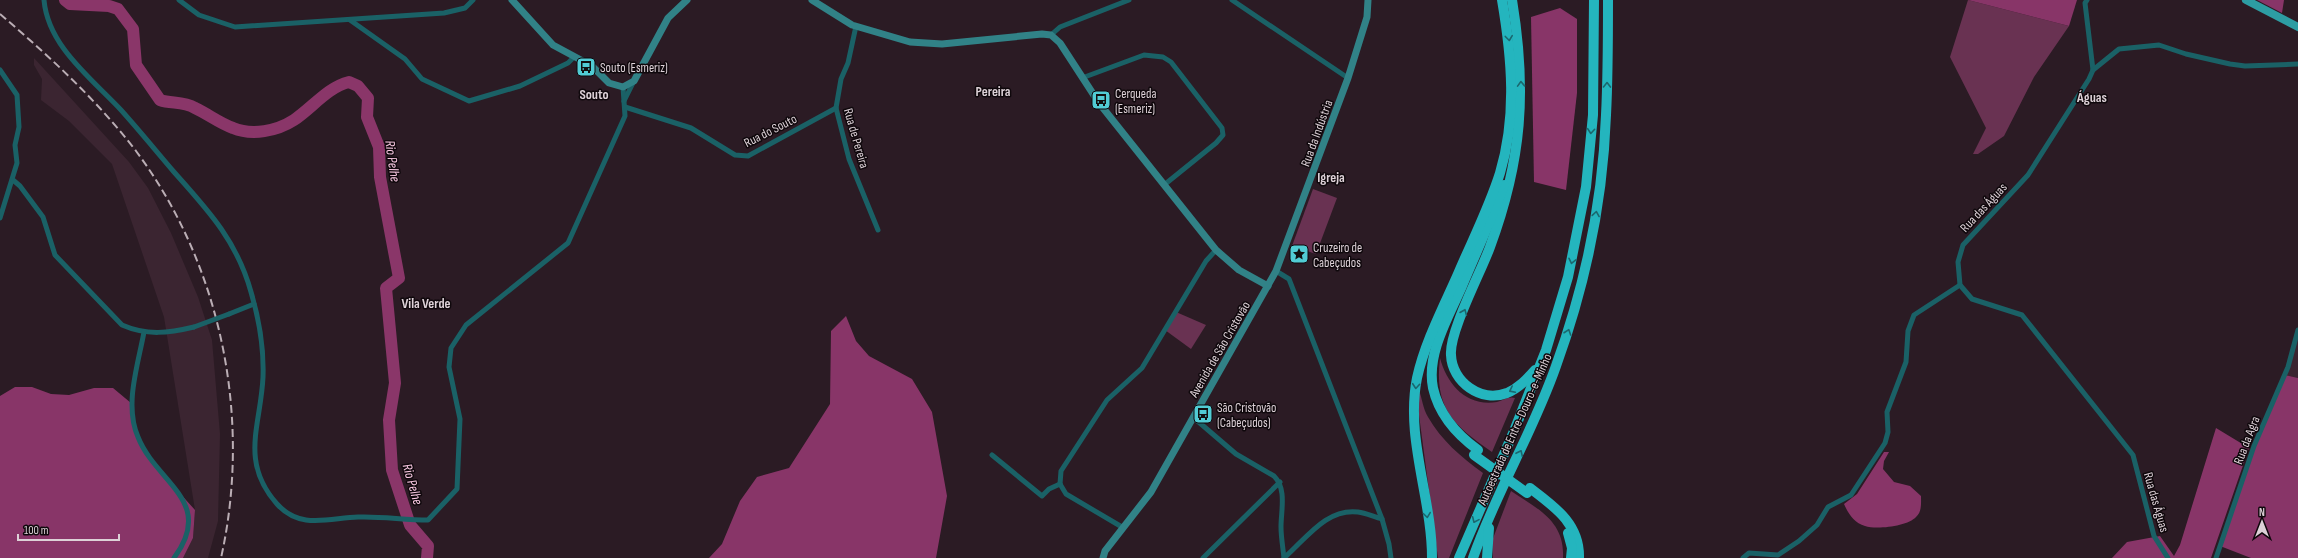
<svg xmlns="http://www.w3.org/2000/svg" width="2298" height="558" font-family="'Sofia Sans Condensed',sans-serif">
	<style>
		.built { fill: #3b2531 }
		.green { fill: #693252 }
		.forest { fill: #883568 }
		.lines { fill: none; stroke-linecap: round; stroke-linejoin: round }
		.river { stroke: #8a3669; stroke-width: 12 }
		.street { stroke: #1a6166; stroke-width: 5 }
		.secondary { stroke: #318287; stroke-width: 7 }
		.primary { stroke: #2d9da3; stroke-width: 8 }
		.highway { stroke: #24b5be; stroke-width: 10 }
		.rail { stroke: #bbaeb5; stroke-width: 2; stroke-dasharray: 8 4; stroke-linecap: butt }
		.street-bridge { stroke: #1a6166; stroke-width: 5 }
		.highway-bridge { stroke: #24b5be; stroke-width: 10 }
		.oneway { stroke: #1b676e }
		.labels { text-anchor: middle; stroke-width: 3; stroke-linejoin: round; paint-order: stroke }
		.poi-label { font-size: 13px; fill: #ddd1d7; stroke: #0f080c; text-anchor: start }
		.street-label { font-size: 13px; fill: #ddd1d7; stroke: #0f080c }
		.neighbourhood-label { font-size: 14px; font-weight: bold; fill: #ddd1d7; stroke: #0f080c }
		.water-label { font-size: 14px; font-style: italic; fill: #fdcce6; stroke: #0f080c }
	</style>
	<rect width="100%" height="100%" fill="#2b1b24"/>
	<g class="built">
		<polygon points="34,58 129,162 148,188 171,233 198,297 212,340 220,434 218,521 208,558 183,558 193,538 195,510 164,317 112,164 69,121 41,100 42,79 34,65"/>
		<polygon points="2298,330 2298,378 2285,375"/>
	</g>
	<g class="green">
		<polygon points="1968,0 2069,26 2034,77 2004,136 1978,154 1973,154 1986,128 1950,57"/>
		<polygon points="1313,189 1337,198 1316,254 1292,246"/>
		<polygon points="1176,312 1206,325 1191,349 1165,330"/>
		<path d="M1440 358C1447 384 1466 407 1497 402 1503 400 1509 396 1515 398L1492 452C1453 425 1434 408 1440 358Z"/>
		<path d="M1419 390C1422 398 1423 409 1428 417 1441 440 1461 457 1483 473L1449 558H1438L1419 415Z"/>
		<path d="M1511 491C1538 509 1565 521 1563 558H1493L1492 541Z"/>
	</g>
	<g class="forest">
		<polygon points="1968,0 2077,0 2069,26"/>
		<polygon points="2257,0 2284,0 2282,13"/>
		<polygon points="1560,8 1577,19 1577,93 1566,190 1534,182 1531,17"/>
		<polygon points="846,316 856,341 869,356 912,379 932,412 947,496 936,558 709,558 722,544 740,501 757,477 789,468 830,404 831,331"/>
		<polygon points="2285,375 2298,378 2298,558 2251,558 2220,546 2254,446"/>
		<polygon points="15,387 32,387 51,394 69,395 94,388 113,388 131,403 137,437 150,460 195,510 193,538 183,558 0,558 0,396"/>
		<polygon points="2216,428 2249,448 2211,558 2112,558 2127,542 2160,536 2174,556 2180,545"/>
		<path d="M1884 452H1889L1884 461 1883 469 1894 482 1910 486 1921 496C1921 503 1922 512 1916 517 1908 526 1877 530 1865 526 1854 523 1848 513 1844 504L1857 494Z"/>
	</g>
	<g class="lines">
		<path class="river" d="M65 0 70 4 109 6 118 9 133 29 136 65 160 100C171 104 183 101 195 108 208 114 219 123 233 128 252 136 277 131 294 120 312 108 328 87 349 82L358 86 368 98 367 117 379 147 380 177 399 278 386 288 395 383 389 420 392 470 410 525 428 546 427 558"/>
		<g class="street">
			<path d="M44 0C48 46 91 78 121 110 139 130 156 151 174 172 208 210 237 241 251 292 259 319 264 349 263 377 261 425 239 461 277 504 300 530 329 518 358 517 381 516 404 520 428 520L457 489 460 419 449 367 451 348 466 325 568 243 625 116 623 87"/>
			<polyline points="179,0 199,15 235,27 444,13 465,8 473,0"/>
			<polyline points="1232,0 1348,78"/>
			<polyline points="2087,0 2085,3 2093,70 2089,79 2028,175 1963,245 1958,262 1960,285 1972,299 2022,315 2133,455 2154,536 2168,558"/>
			<polyline points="350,20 405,59 422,79 469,101 520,86 568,63 574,57"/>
			<polyline points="856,26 848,63 841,79 836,108 849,159 878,230"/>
			<polyline points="1051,35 1060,27 1129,0"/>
			<polyline points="0,70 17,95 19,127 15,145 17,163 0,218"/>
			<polyline points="2093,70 2119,49 2159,45 2186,54 2230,64 2245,66 2298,64"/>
			<polyline points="1082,78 1144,55 1163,57 1171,62 1222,128 1223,135 1216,143 1164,185"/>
			<polyline points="624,101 634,81"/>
			<polyline points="625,107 691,128 735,155 748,156 836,108"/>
			<path d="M13 180 20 186 43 217 55 255 122 325C147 336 169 333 194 327"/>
			<polyline points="1276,271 1289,279 1382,519 1389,544 1391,558"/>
			<polyline points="229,314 254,304"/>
			<path d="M144 332C138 365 124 405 138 437 156 483 216 501 174 558"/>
			<path d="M1194 418 1236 454 1274 476C1287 489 1281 510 1281 527 1281 537 1283 548 1284 558"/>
			<polyline points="992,455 1042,496 1049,489 1060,484"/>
			<polyline points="1060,484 1061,471 1107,400 1142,368 1206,261 1216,250"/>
			<polyline points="1060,484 1066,494 1122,527"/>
			<polyline points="1203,558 1280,482"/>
			<path d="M1284 558C1306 539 1326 508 1358 512 1366 513 1374 517 1382 519"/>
			<polyline points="1743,558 1749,553 1778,555 1799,541 1817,525 1828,507 1851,495 1885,443 1888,432 1887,412 1906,362 1908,331 1914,315 1960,285"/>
			<polyline points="2216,558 2254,446 2288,367 2298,330"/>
		</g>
		<g class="secondary">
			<polyline points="512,0 553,45 592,66 609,83 623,87 634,81 668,18 687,0"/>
			<polyline points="812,0 852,25 910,42 942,44 1042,34 1051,35 1060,43 1099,103 1216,250 1239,270 1268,286"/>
			<polyline points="1103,558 1105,551 1151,492 1276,271 1348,78 1367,17 1368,0"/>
		</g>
		<polyline class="primary" points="2246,0 2298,27"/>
		<g class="highway">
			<path d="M1512 0C1527 91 1522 160 1490 247 1481 272 1449 332 1451 355 1452 382 1481 403 1507 393 1519 388 1527 379 1535 370"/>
			<path d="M1478 450C1456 434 1439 415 1433 388 1426 354 1449 316 1462 286 1476 253 1491 220 1504 185"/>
			<path d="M1530 488C1555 507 1580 524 1579 558"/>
			<polyline points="1568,533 1572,548 1571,558"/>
			<path d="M1432 558C1432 498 1405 438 1417 378 1425 342 1443 308 1458 274 1472 241 1489 208 1500 173 1517 116 1512 59 1502 0"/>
			<polyline points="1459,558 1514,431 1546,350 1568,277 1586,187 1593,115 1594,0"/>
			<path d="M1473 558C1496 492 1533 432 1556 366 1585 286 1603 201 1606 115 1608 77 1608 38 1608 0"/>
			<polyline points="1487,558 1489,528"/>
		</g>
		<path class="rail" d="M0 14C49 56 97 100 136 151 222 266 252 419 221 558"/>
		<polyline class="street-bridge" points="194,327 229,314"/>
		<polyline class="highway-bridge" points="1474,455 1527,493"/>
	</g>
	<defs><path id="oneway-chevron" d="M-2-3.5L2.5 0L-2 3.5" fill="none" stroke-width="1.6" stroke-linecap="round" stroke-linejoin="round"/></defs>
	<g class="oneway">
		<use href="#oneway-chevron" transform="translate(1509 38) rotate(83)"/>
		<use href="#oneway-chevron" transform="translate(1521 84) rotate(-92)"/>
		<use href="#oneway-chevron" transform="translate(1607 85) rotate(-89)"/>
		<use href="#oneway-chevron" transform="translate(1591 131) rotate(95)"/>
		<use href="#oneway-chevron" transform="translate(1596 214) rotate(-81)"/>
		<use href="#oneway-chevron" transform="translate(1572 261) rotate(102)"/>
		<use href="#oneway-chevron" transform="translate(1464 312) rotate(-67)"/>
		<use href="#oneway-chevron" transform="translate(1568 332) rotate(-71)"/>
		<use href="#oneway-chevron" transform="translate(1416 386) rotate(95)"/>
		<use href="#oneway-chevron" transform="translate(1512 390) rotate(153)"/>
		<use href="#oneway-chevron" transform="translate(1520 453) rotate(-65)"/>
		<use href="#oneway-chevron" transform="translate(1427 515) rotate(82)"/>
		<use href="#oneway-chevron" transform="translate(1475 520) rotate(114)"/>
	</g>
	<defs>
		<symbol id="bus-square" viewBox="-11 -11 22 22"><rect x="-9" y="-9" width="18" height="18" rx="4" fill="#51ccd4" stroke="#0f080c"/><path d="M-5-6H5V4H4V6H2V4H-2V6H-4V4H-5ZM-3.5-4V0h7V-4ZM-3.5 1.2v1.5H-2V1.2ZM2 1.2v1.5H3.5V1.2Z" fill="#111"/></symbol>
		<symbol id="sight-square" viewBox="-11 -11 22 22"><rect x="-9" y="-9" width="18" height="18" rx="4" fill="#51ccd4" stroke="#0f080c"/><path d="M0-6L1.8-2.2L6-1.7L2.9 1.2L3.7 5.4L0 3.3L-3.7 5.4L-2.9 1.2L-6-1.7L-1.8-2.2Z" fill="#111"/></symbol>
	</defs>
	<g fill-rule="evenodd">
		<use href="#bus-square" x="575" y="56" width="22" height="22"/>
		<use href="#bus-square" x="1090" y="89" width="22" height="22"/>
		<use href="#sight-square" x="1288" y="243" width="22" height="22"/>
		<use href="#bus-square" x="1192" y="403" width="22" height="22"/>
	</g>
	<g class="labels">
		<g class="poi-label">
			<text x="600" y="72">Souto (Esmeriz)</text>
			<text x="1115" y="98">Cerqueda<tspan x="1115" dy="15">(Esmeriz)</tspan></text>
			<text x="1313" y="252">Cruzeiro de<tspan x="1313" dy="15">Cabeçudos</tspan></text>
			<text x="1217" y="412">São Cristovão<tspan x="1217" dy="15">(Cabeçudos)</tspan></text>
		</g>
		<g class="street-label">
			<text transform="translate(770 130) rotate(-27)" y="5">Rua do Souto</text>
			<text transform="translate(1316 133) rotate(-70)" y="5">Rua da Indústria</text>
			<text transform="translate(857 138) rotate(74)" y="5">Rua de Pereira</text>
			<text transform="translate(1983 207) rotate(-47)" y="5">Rua das Águas</text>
			<text transform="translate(1219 349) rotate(-60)" y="5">Avenida de São Cristovão</text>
			<text transform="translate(1514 429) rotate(-66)" y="5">Autoestrada de Entre-Douro-e-Minho</text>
			<text transform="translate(2246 440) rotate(-69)" y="5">Rua da Agra</text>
			<text transform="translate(2157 502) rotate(74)" y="5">Rua das Águas</text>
		</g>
		<g class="neighbourhood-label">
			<text x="993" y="96">Pereira</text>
			<text x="594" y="99">Souto</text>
			<text x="2092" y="102">Águas</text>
			<text x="1331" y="182">Igreja</text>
			<text x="426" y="308">Vila Verde</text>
		</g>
		<g class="water-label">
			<text transform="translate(393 161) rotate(82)" y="5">Rio Pelhe</text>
			<text transform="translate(413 484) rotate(74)" y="5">Rio Pelhe</text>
		</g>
	</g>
	<g transform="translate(2262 522)" stroke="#0f080c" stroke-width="3" paint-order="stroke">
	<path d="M0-3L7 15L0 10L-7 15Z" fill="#ddd1d7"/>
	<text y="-6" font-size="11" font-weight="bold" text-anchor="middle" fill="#ddd1d7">N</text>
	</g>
	<path d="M18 534v6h101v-6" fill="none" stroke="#ddd1d7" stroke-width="2"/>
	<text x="24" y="534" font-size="12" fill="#ddd1d7" stroke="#0f080c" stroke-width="3" paint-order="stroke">100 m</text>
</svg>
